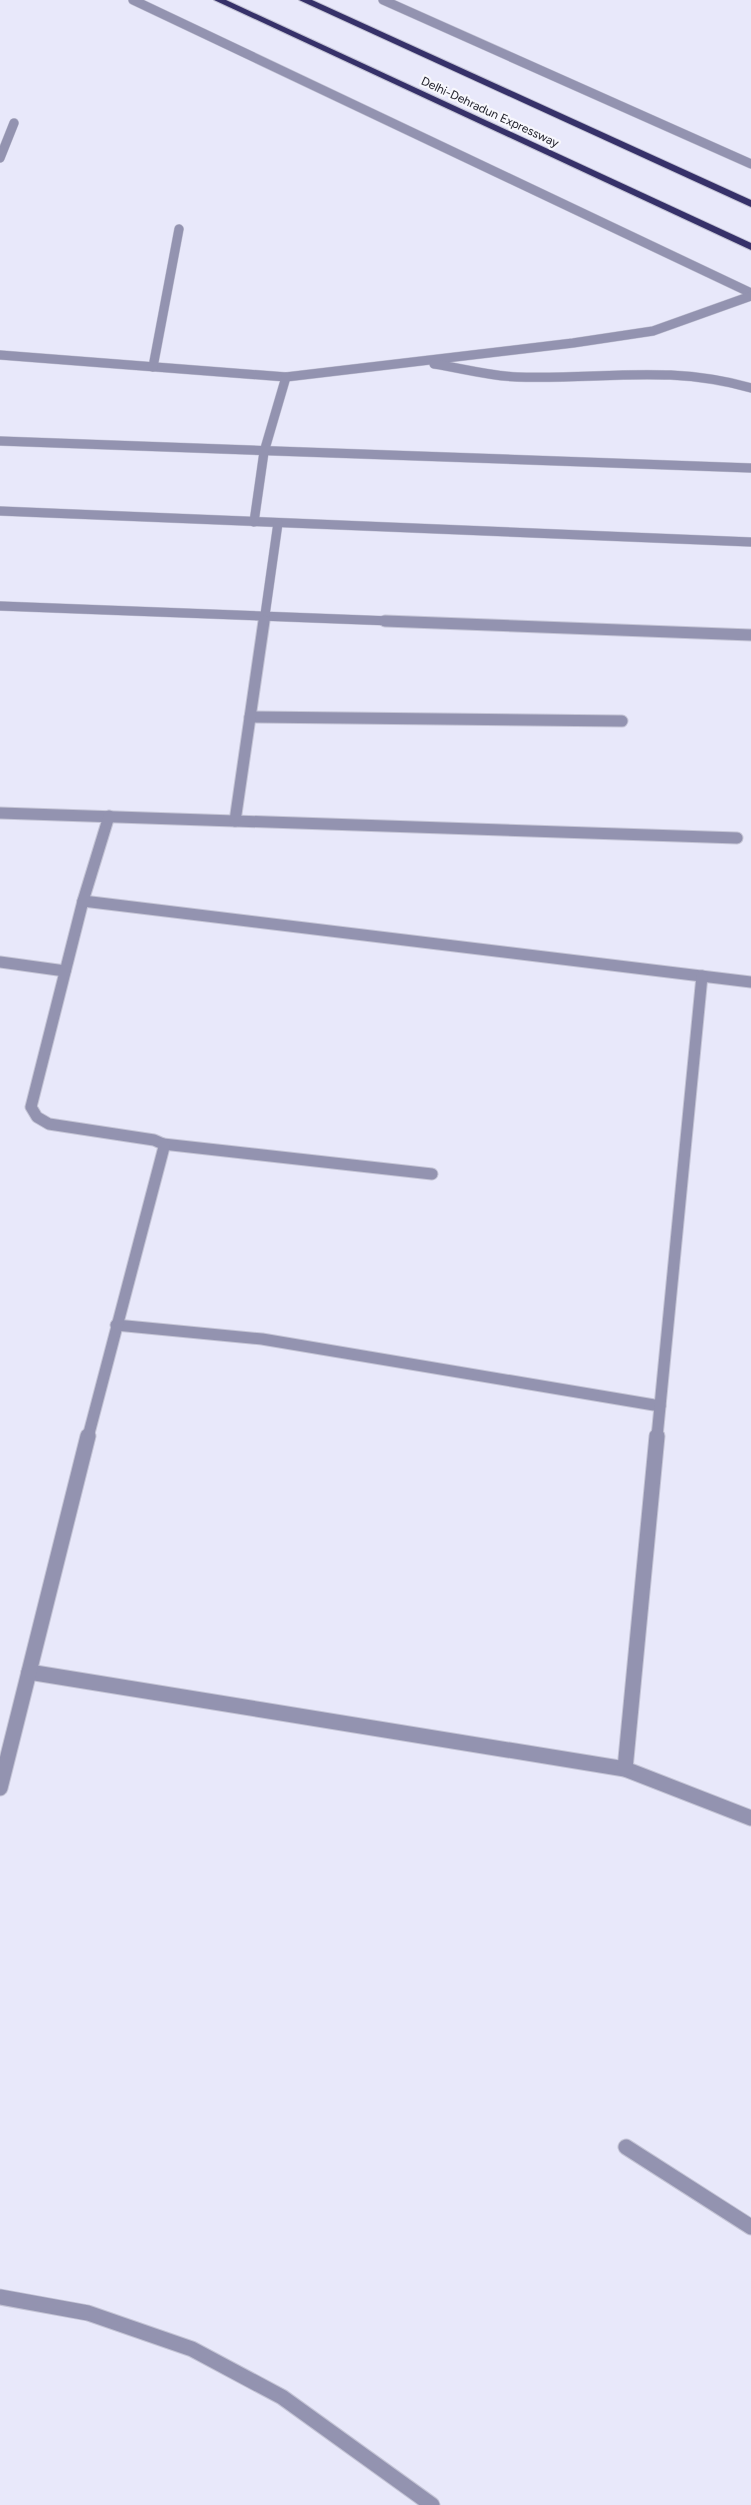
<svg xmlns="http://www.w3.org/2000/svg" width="751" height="2505" font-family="Figtree,sans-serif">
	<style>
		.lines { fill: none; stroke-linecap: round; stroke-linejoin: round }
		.minor-far2-casing { stroke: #c4c4d5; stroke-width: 10 }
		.minor-far1-casing { stroke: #c4c4d5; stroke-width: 13 }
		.minor-casing { stroke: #c4c4d5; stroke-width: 17 }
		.highway-casing { stroke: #c4c4d5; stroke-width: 2 }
		.minor-far2 { stroke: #9393b0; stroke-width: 9 }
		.minor-far1 { stroke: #9393b0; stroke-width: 11 }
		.minor { stroke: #9393b0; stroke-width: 15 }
		.highway { fill: #363169; fill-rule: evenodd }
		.labels { text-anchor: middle; stroke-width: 4.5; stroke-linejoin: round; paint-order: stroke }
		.far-street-label { font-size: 12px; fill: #22222c; stroke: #f7f7fd }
	</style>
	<rect width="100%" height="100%" fill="#e8e8fa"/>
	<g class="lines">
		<defs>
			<g id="minor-far2">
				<polyline points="133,0 751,293"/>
				<polyline points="383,0 751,164"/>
				<polyline points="0,158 14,123"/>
				<polyline points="0,355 286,377 573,343 653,331 751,296"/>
				<path d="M434 364C461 368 489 376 517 377 600 380 667 364 751 388"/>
				<polyline points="153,367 179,229"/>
				<polyline points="0,441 751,468"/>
				<polyline points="0,511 751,542"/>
				<polyline points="254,522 264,452 286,377"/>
				<polyline points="0,606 417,622"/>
				<polyline points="264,622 278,523"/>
			</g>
			<g id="minor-far1">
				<polyline points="385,621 751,635"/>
				<polyline points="250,717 622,721"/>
				<polyline points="0,813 737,838"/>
				<polyline points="235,821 264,621"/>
				<polyline points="83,901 751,982"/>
				<polyline points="0,962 65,971"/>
				<polyline points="163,1144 432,1174"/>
				<polyline points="116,1325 262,1339 660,1406"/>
				<polyline points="88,1437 164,1147 163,1144 154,1140 49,1124 37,1117 31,1107 83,901 109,816"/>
				<polyline points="657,1437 702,976"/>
			</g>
			<g id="minor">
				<polyline points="29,1672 625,1769 751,1818"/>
				<polyline points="625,1769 657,1436"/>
				<polyline points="0,1788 88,1436"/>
				<polyline points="626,2147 751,2227"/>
				<polyline points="0,2297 88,2313 192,2349 282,2397 432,2505"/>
			</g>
			<g id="highway">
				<polygon points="214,0 226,0 751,243 751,250"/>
				<polygon points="299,0 312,0 751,200 751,207"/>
			</g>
		</defs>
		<use href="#minor-far2" class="minor-far2-casing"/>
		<use href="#minor-far1" class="minor-far1-casing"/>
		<use href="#minor" class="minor-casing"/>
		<use href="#highway" class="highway-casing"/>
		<use href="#minor-far2" class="minor-far2"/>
		<use href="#minor-far1" class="minor-far1"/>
		<use href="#minor" class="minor"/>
		<use href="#highway" class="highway"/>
	</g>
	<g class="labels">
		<g class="far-street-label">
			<text transform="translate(490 112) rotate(25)" y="4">Delhi-Dehradun Expressway</text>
		</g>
	</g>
</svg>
